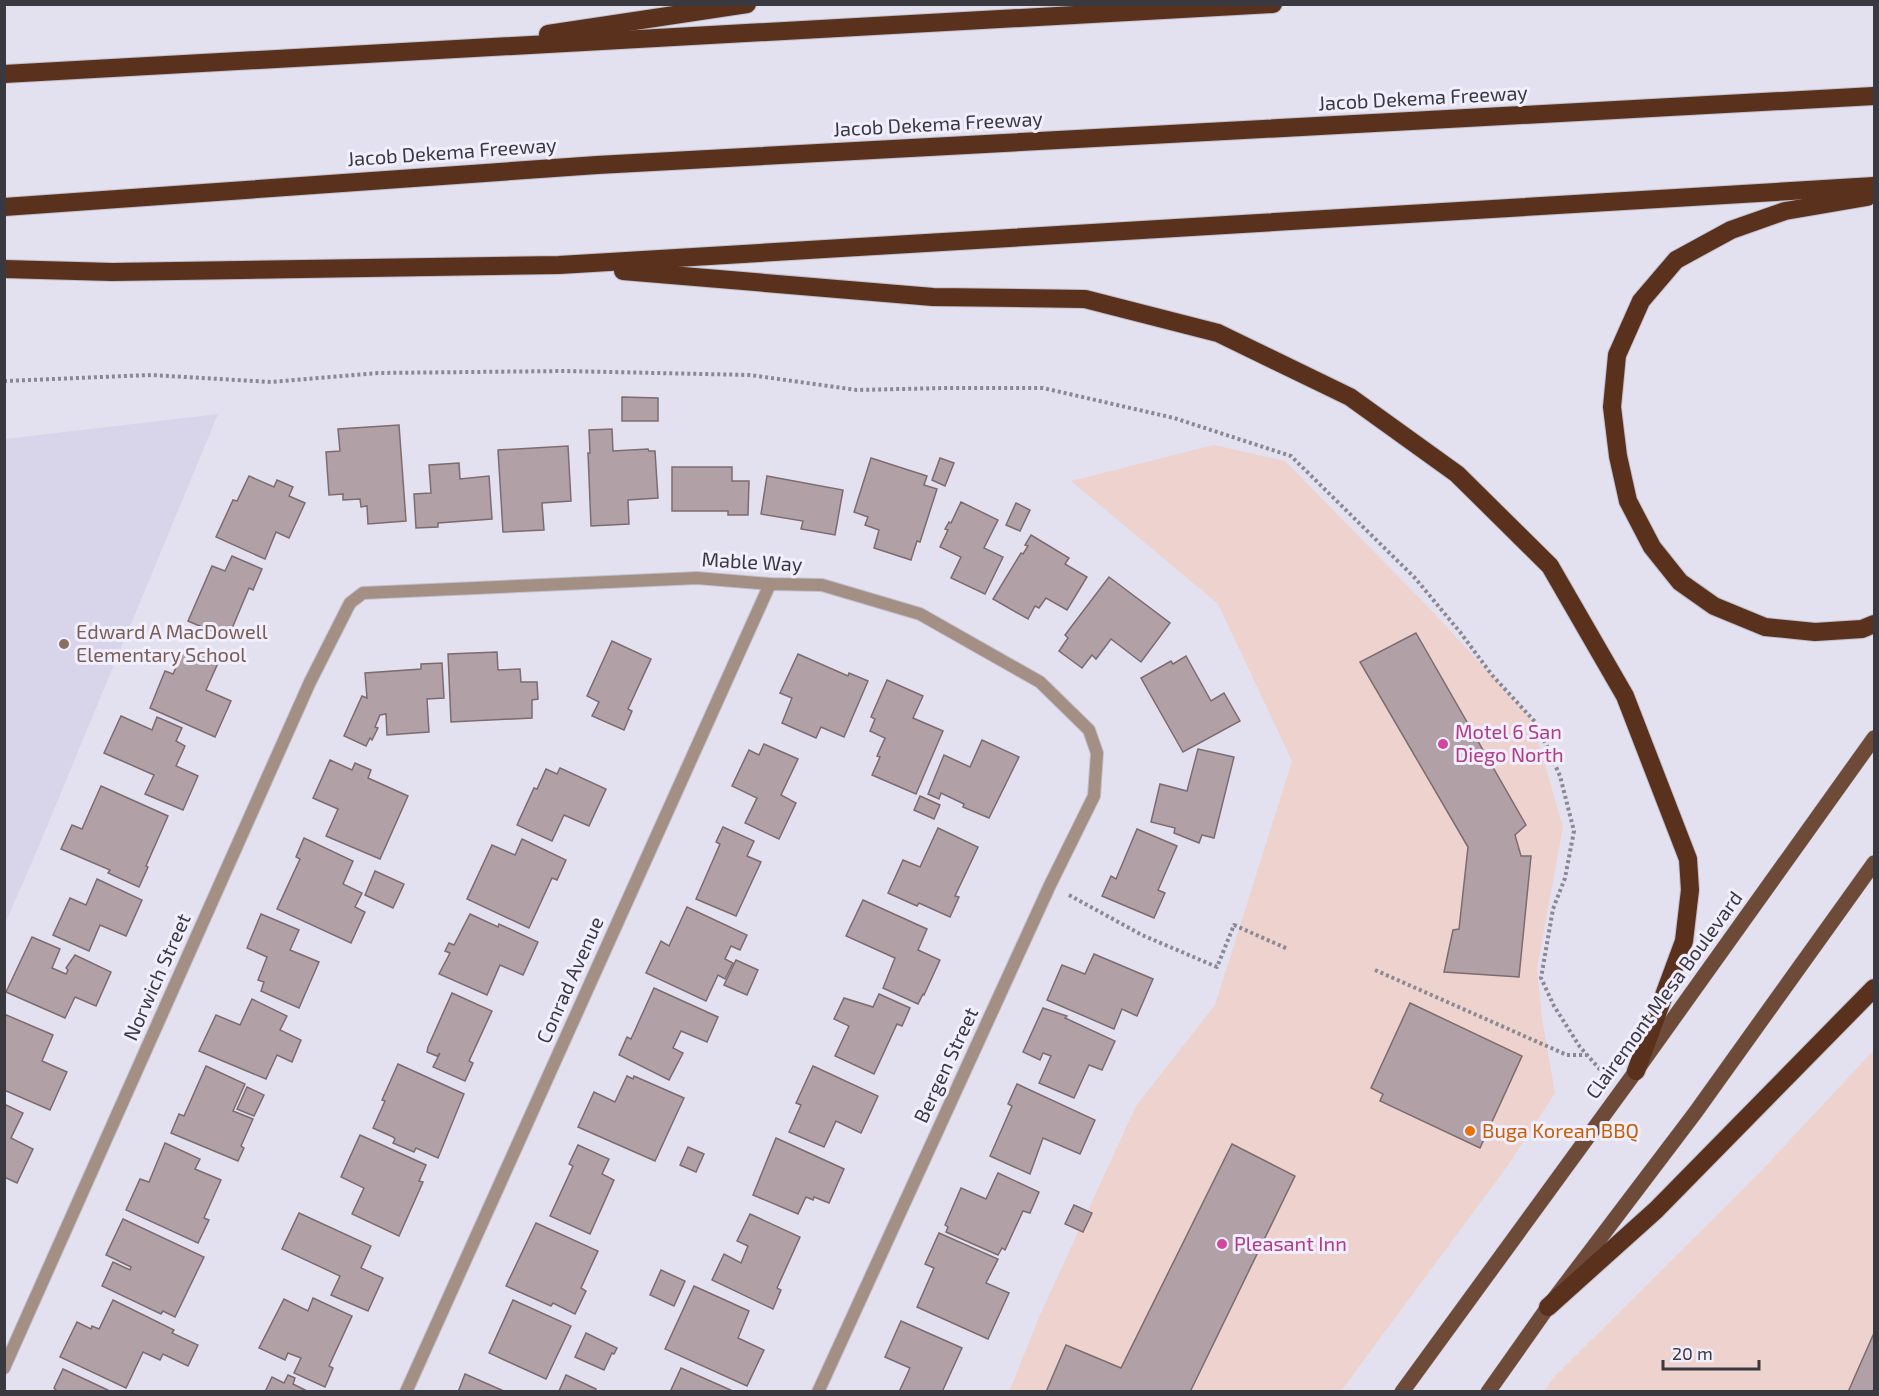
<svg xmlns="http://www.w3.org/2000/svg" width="1879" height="1396" font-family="'Exo 2',sans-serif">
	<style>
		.commercial { fill: #edd2ce }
		.built { fill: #d8d4ea }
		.building { fill: #b1a0a5; stroke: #7c6c70; stroke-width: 1.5 }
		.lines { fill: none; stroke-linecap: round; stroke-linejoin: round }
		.minor-casing { stroke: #c1bfcd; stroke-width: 14 }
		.primary-casing { stroke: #c1bfcd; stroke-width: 16 }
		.motorway-casing { stroke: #c1bfcd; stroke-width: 20 }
		.path { stroke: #8a8892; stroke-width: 4; stroke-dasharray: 3 3; stroke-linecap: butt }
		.minor { stroke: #a48f84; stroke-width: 12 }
		.primary { stroke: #6e4a38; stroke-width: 15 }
		.motorway { stroke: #59311d; stroke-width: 18 }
		.education-dot { fill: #8d6e63; stroke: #f1eefd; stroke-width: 2 }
		.hotel-dot { fill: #d1479c; stroke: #f1eefd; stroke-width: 2 }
		.food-dot { fill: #e8710a; stroke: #f1eefd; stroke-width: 2 }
		.labels { text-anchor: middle; stroke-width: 6; stroke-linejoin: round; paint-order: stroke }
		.street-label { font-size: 20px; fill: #3b3940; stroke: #f1eefd }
		.education-label { font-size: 20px; fill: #785e54; stroke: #f1eefd; text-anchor: start }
		.hotel-label { font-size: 20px; fill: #b23c85; stroke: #f1eefd; text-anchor: start }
		.food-label { font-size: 20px; fill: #c56008; stroke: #f1eefd; text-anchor: start }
	</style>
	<rect width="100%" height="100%" fill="#e3e1f0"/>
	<g class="commercial">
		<polygon points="1214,445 1285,461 1434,613 1532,720 1563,827 1537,968 1542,1018 1555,1093 1506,1168 1341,1391 1009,1392 1040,1315 1136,1106 1215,1005 1292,761 1218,604 1071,481"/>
		<polygon points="1874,1050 1874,1391 1544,1392 1553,1378 1760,1172"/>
	</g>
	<polygon class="built" points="218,414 38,848 5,924 5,439"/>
	<g class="building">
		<polygon points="622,397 658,398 658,421 622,421"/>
		<polygon points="399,425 406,521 368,524 367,506 361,507 360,499 343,500 343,494 329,495 326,452 340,451 338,429"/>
		<polygon points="612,429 613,451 648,449 649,451 655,451 658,498 628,500 629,524 591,526 588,453 590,453 589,430"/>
		<polygon points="568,446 571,501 542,503 544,530 503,532 498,450"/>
		<polygon points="871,458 927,476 924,485 937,489 920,542 917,541 911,560 874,548 879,530 865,525 868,517 854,512"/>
		<polygon points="940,458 954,463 945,486 932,480"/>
		<polygon points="459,463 460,479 489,476 492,519 438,523 438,527 416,528 414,494 431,493 429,465"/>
		<polygon points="672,467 732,467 732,481 749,481 748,515 728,515 728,511 672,511"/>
		<polygon points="249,476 274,487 277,480 293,487 289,496 305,503 289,538 276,532 265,559 216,537 233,500 237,501"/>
		<polygon points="767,476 843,490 835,535 801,529 803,521 761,514"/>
		<polygon points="961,502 998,520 984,548 1003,557 985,594 951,578 961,557 940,547 948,530 945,529 949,522 951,523"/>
		<polygon points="1016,503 1030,510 1020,531 1006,525"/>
		<polygon points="1031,535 1069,558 1065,564 1087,577 1067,610 1046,598 1039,608 1035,606 1028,619 993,599 1021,553 1023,554 1028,546 1025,545"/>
		<polygon points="232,556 262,569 253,590 249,588 228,638 188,621 212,566 225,571"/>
		<polygon points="1109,577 1170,623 1141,662 1111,639 1096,659 1092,655 1082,668 1059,651 1068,638 1065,635"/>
		<polygon points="1416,633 1526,825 1515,835 1521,856 1531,856 1519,977 1444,972 1453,930 1459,929 1468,847 1360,662"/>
		<polygon points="612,641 651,659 628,709 632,711 624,730 592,716 599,702 587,696"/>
		<polygon points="185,648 218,663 206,690 231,701 215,737 150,708 165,671 173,674"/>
		<polygon points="497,652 498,670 520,669 521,682 537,682 538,699 532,700 532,718 451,722 448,654"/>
		<polygon points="798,654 848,676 849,673 868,681 844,737 821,727 816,738 782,723 792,698 780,693"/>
		<polygon points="1186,656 1211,701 1224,693 1240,721 1183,752 1141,678 1171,661 1173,664"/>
		<polygon points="442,663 444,698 427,699 429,732 387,735 386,714 380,715 375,727 378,728 372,740 370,738 366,746 344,736 362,696 367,698 365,673 421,669 421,664"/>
		<polygon points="887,680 923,696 913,718 943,731 916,794 872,775 880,757 877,756 885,738 870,731 875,719 871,717"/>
		<polygon points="121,716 152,730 157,717 182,728 176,741 185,746 176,766 198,776 183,810 145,794 154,775 104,753"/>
		<polygon points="982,740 1019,757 989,818 963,807 964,804 941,793 939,799 928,794 944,755 970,767"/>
		<polygon points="764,744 798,759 781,795 796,803 779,839 745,823 757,798 732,786 749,750 759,755"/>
		<polygon points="1198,749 1234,757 1214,838 1202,835 1199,843 1174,833 1175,828 1151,822 1160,784 1187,791"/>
		<polygon points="330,760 352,770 355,763 371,770 368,778 408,796 380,859 326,836 338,809 313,798"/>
		<polygon points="560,768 606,789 589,826 564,815 552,841 517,825 534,788 537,789 546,769 557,774"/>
		<polygon points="101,786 168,816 146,866 148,867 139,887 108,873 110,870 61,849 72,825 82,829"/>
		<polygon points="920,796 940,805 934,819 914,810"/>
		<polygon points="723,827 754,841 747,856 761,862 736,916 696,899 720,844 716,842"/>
		<polygon points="938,828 978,847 955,896 959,897 950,917 919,903 917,906 888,893 903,860 920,867"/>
		<polygon points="1137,829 1177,846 1158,890 1165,893 1154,918 1102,896 1111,876 1116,879"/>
		<polygon points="304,838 353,861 343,884 362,893 355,907 365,912 351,943 277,909 300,859 296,857"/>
		<polygon points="522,839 566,860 557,880 552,878 529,928 467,899 492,845 515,855"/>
		<polygon points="375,871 404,884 393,908 365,895"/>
		<polygon points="97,879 142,900 126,936 100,925 89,951 53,935 70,898 86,905"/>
		<polygon points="863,900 927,929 918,950 940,960 924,995 923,994 918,1004 883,988 895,958 846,936"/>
		<polygon points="687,907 747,935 740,950 731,946 725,959 733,963 725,979 718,975 706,1001 646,973 661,941 669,946"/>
		<polygon points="261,914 299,930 290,950 319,962 299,1008 261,991 264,982 258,980 267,957 247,948"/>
		<polygon points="470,914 498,927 499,924 538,942 523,975 500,965 487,995 439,974 450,953 445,951 449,943 454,945"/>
		<polygon points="32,937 60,949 52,968 66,974 68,970 66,968 75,955 111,972 96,1006 75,997 65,1018 6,992"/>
		<polygon points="1094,954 1153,979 1137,1016 1122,1009 1114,1029 1047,1000 1062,965 1085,974"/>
		<polygon points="736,960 758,970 747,995 724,985"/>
		<polygon points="654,988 718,1017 707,1042 681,1031 673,1048 683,1053 669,1080 619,1055 627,1037 631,1039"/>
		<polygon points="452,993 492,1011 469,1061 473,1063 465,1081 433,1067 440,1053 437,1056 427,1052 428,1047"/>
		<polygon points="879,994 910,1008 902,1026 897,1024 874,1074 835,1056 849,1026 834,1019 844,998 873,1007"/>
		<polygon points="252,999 287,1016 280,1030 301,1040 292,1062 277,1055 266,1079 199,1051 216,1015 240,1025"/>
		<polygon points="1410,1003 1522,1056 1480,1148 1380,1101 1383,1094 1371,1088"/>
		<polygon points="1043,1008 1067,1016 1065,1018 1115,1041 1102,1070 1089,1065 1074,1098 1039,1083 1051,1056 1043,1053 1040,1060 1023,1052"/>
		<polygon points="4,1014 53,1035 42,1061 67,1072 50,1110 4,1090"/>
		<polygon points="398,1064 464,1094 438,1158 416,1148 414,1152 393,1143 395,1139 393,1137 373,1128 385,1101 382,1100"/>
		<polygon points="206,1066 245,1084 233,1111 253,1119 241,1146 244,1148 238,1161 171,1133 179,1114 184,1116"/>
		<polygon points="813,1066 878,1096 861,1133 836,1121 824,1147 789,1132 801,1105 796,1103"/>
		<polygon points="627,1076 633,1079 634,1076 684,1098 655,1161 578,1127 594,1092 615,1102"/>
		<polygon points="1017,1084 1095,1120 1080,1154 1043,1138 1030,1174 990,1156 1012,1106 1008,1104"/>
		<polygon points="247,1087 264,1095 254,1116 237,1109"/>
		<polygon points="4,1104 23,1113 11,1138 33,1149 17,1183 4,1177"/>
		<polygon points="360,1135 426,1165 419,1181 423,1182 399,1236 352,1214 364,1188 341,1177"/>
		<polygon points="776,1138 844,1169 829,1203 814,1197 813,1200 806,1197 798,1214 753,1195"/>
		<polygon points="165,1143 200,1159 195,1169 221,1180 204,1218 209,1220 198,1243 126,1210 140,1179 149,1182"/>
		<polygon points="1232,1144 1295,1176 1190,1392 1046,1392 1066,1345 1121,1368"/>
		<polygon points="578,1145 609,1159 602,1174 614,1180 590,1234 550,1216 573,1166 569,1164"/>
		<polygon points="688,1147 704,1154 696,1172 680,1165"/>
		<polygon points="998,1173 1039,1192 1030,1213 1023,1211 1005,1250 1002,1248 998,1255 946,1232 948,1227 945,1225 961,1188 986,1199"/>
		<polygon points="1074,1205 1092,1213 1083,1232 1065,1224"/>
		<polygon points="299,1213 371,1246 361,1268 383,1278 368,1311 331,1295 340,1276 282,1249"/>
		<polygon points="750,1214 800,1237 777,1288 781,1290 773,1309 712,1280 724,1254 741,1263 748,1246 737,1241"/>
		<polygon points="123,1219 204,1257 175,1317 163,1311 161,1314 102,1286 113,1262 130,1270 131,1267 106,1255"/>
		<polygon points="536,1223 598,1251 581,1288 586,1291 575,1314 553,1303 551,1306 506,1286"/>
		<polygon points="939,1233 998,1259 986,1283 1009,1293 988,1339 917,1307 934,1268 925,1264"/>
		<polygon points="661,1270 685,1281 674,1306 650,1295"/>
		<polygon points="694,1286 749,1311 738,1338 764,1350 747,1386 665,1349"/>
		<polygon points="313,1298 352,1316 329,1366 333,1368 325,1387 294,1373 301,1358 288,1353 285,1360 259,1348 284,1299 308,1311"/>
		<polygon points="113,1300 174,1330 172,1333 198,1345 188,1366 163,1354 160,1360 143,1352 126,1388 60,1357 77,1322 91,1329 92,1326 99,1329"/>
		<polygon points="513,1300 571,1326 546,1379 489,1353"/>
		<polygon points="901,1321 962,1348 942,1392 899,1392 910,1368 885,1357"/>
		<polygon points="586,1333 617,1348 614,1354 612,1353 604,1370 575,1357"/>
		<polygon points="1874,1333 1874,1392 1848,1392"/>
		<polygon points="681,1368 735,1392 670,1392"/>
		<polygon points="63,1369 112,1392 58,1392 54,1388"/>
		<polygon points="465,1374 506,1392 458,1392"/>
		<polygon points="288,1375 295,1378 293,1384 309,1392 265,1392 272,1377 284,1383"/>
		<polygon points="566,1375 596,1389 595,1392 559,1391"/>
	</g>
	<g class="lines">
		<defs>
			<g id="minor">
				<polyline points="4,1368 310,682 350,603 363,593 697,578 770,584 822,585 920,614 1040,682 1089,730 1097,753 1094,796 1050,885 818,1392"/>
				<polyline points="406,1392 770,584"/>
			</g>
			<g id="primary">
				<polyline points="1402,1392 1636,1071 1874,738"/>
				<polyline points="1488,1392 1548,1307 1695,1113 1874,863"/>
			</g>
			<g id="motorway">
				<polyline points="548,34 747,4"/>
				<polyline points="4,74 1273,4"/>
				<polyline points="1867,197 1785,211 1731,230 1676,260 1641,301 1617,355 1612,407 1618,456 1628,501 1652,547 1680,582 1714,606 1765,627 1815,632 1862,629 1874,624"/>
				<polyline points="4,207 597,165 1874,96"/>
				<polyline points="4,269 112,272 559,265 1874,186"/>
				<polyline points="623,271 933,297 1085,299 1218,333 1350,397 1457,474 1550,566 1625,696 1688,859 1690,890 1684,941 1636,1071"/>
				<polyline points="1548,1307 1656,1210 1874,988"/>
			</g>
		</defs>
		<use href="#minor" class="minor-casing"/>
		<use href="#primary" class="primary-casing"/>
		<use href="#motorway" class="motorway-casing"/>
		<g class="path">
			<polyline points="4,381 151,375 271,382 378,373 564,371 750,375 857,390 946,388 1043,388 1174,418 1291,456 1415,578 1460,632 1492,675 1537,724 1560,776 1574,831 1565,878 1553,909 1541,978 1554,1006 1580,1047 1604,1074"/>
			<polyline points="1069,895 1142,935 1217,967 1234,925 1288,949"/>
			<polyline points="1375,970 1567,1055 1586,1055"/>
		</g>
		<use href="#minor" class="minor"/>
		<use href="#primary" class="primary"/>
		<use href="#motorway" class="motorway"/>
	</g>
	<circle class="education-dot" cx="64" cy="644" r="6"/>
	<g class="hotel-dot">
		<circle cx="1443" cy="744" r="6"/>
		<circle cx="1222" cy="1244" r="6"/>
	</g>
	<circle class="food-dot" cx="1470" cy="1131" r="6"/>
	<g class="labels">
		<g class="street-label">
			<text transform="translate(1423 98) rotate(-3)" y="7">Jacob Dekema Freeway</text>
			<text transform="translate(938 124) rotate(-3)" y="7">Jacob Dekema Freeway</text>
			<text transform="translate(452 152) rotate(-4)" y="7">Jacob Dekema Freeway</text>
			<text transform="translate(752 562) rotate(3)" y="7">Mable Way</text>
			<text transform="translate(157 977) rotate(-66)" y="7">Norwich Street</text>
			<text transform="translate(570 980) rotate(-66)" y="7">Conrad Avenue</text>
			<text transform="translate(1664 995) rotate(-54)" y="7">Clairemont Mesa Boulevard</text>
			<text transform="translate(946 1065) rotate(-65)" y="7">Bergen Street</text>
		</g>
		<g class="education-label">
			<text x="76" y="639">Edward A MacDowell<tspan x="76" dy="23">Elementary School</tspan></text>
		</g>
		<g class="hotel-label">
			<text x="1455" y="739">Motel 6 San<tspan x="1455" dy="23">Diego North</tspan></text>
			<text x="1234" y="1251">Pleasant Inn</text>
		</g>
		<g class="food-label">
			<text x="1482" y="1138">Buga Korean BBQ</text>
		</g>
	</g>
	<rect width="1879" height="1396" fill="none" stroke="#3b3940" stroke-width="12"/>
	<path d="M1663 1360v9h96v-9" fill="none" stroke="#3b3940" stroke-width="3"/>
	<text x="1672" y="1360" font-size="18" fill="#3b3940" stroke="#f1eefd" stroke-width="4.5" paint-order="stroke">20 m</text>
</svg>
